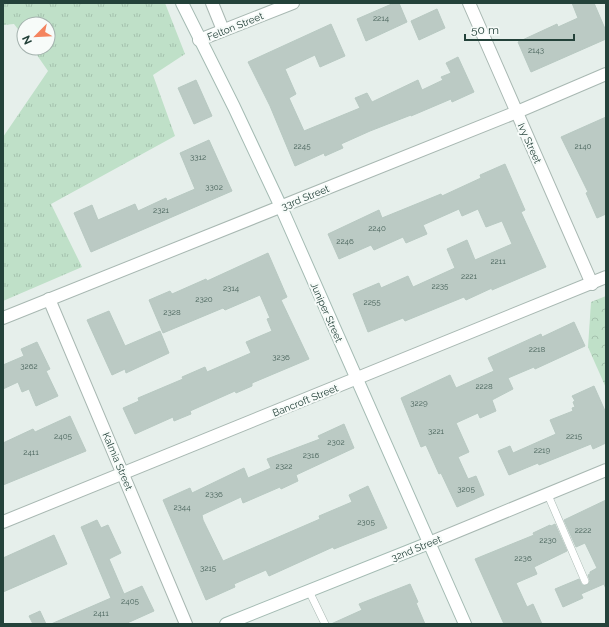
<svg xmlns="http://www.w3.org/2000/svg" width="609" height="627" font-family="Raleway,sans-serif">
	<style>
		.grass { fill: url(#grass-tufts) }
		.forest { fill: url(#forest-crowns) }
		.building { fill: #bbcac4; stroke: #b8c9c2 }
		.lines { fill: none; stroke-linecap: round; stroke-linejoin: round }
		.lane-casing { stroke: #a8b8b2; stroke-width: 8 }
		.street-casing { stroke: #a8b8b2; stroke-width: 14 }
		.secondary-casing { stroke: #a4bbb3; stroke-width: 14 }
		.lane { stroke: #fff; stroke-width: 7 }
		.street { stroke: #fff; stroke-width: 12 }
		.secondary { stroke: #fff; stroke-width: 12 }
		.labels { text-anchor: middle; stroke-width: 4; stroke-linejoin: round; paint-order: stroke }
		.number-label { font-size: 8px; fill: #4a645c }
		.street-label { font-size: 10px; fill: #24423a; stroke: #f7fbf9 }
	</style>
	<defs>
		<pattern id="grass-tufts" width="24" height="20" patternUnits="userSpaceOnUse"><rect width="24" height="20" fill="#bfe0c8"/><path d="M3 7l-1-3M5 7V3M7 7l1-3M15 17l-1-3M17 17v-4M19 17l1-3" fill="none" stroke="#a4c1ad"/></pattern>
		<pattern id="forest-crowns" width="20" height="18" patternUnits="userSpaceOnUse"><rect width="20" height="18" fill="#bfe0c8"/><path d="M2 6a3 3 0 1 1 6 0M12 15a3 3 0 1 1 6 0" fill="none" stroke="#a4c1ad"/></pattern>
	</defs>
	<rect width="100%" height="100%" fill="#e6efeb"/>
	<polygon class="grass" points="3,3 165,3 185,54 153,75 175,136 51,204 82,267 3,301 3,137 48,71 32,48 48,48 48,24 24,24 24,37 14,24 3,25"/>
	<polygon class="forest" points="606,296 606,388 588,347 591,302"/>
	<g class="building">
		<polygon points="394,3 399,3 407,22 366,41 357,19"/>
		<polygon points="572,3 594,3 606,31 606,39 531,72 518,42 557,24 558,27 578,18"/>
		<polygon points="437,9 445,28 419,40 411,21"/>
		<polygon points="331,24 345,56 320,67 315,55 285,69 296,94 289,98 304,131 360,108 355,98 367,93 372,102 418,80 422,90 443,80 441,77 451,73 446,63 458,57 474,92 452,102 451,99 411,116 411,115 370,131 341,144 343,148 325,156 324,153 295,166 270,106 248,62"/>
		<polygon points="196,80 212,116 194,124 178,88"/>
		<polygon points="606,117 606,214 597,218 586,193 588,192 561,137"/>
		<polygon points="209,140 232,191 91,252 74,213 92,205 98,220 135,204 138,211 166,198 167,201 195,189 180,153"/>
		<polygon points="505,164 525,210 521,212 546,267 492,290 492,288 466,300 464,297 405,321 403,318 368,332 353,294 379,283 381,288 408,276 413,287 455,268 447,249 467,240 475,260 512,244 502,221 486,227 478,209 462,216 459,209 423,225 427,234 406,243 403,237 374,250 371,245 339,259 328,234 379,210 382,218 441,194 442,196 481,178 480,175"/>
		<polygon points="268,253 287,297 281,300 309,359 252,383 252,386 236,393 235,391 190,411 191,414 174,421 173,417 135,434 123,408 139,401 138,398 183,379 182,377 205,367 207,372 251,353 246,342 272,331 267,319 270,318 260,295 225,310 223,308 163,333 149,300 170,291 172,294 206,279 207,281"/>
		<polygon points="109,311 125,346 160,331 169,353 126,373 125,369 112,375 87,320"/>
		<polygon points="574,322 585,346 535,369 534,367 508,378 513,389 492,400 496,411 480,418 478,413 456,423 469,452 458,457 468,479 476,476 484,495 457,507 441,473 439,474 426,445 421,447 401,398 450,375 456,388 494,371 488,358 541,334 542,337"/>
		<polygon points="37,342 50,369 46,371 58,396 36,406 29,389 22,392 18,382 3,389 3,365 24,356 21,349"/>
		<polygon points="594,386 606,413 606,443 593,449 591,444 539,465 538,463 509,475 498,451 510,446 513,453 556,434 550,420 573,411 572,408 575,407 573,402 575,401 572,396"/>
		<polygon points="70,416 86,451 3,485 3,443 33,429 35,432"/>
		<polygon points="344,424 354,448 296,475 298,481 281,489 280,487 243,503 241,497 202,515 203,520 223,561 320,519 319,516 352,502 349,495 368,486 387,528 334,549 333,547 269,576 266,570 234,584 235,587 206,600 163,500 190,488 192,493 244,468 248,478 271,468 267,459 320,439 318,436"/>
		<polygon points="606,500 606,589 604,584 581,594 583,598 563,607 555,589 579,579 582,585 587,585 590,581 588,575 590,574 590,572 597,568 585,543 576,547 564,520"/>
		<polygon points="97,520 101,528 108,525 121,553 109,559 124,594 142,586 154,611 125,624 51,624 111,598 81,527"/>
		<polygon points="555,524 567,551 534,567 537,574 516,583 527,607 533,604 542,624 504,624 475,559 534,535 533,533 550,525 551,526"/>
		<polygon points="54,535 67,564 3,592 3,558"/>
		<polygon points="410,584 418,602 416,603 425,624 331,624 362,610 359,604"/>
		<polygon points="40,611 46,624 33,624 29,616"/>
	</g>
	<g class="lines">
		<defs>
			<g id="lane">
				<polyline points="548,495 585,581"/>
				<polyline points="309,591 325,624"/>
			</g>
			<g id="street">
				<polyline points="212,3 223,30"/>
				<polyline points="469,3 592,284"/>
				<polyline points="199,40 293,3"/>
				<polyline points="49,299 186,624"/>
				<polyline points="3,318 517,112 606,74"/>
				<polyline points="3,522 606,277"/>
				<polyline points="429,543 606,470"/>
			</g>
			<g id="secondary">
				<polyline points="182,3 234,107 281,207 465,624"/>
				<polyline points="226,624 429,543"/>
			</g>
		</defs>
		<use href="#lane" class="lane-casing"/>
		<use href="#street" class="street-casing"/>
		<use href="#secondary" class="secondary-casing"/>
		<use href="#lane" class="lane"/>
		<use href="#street" class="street"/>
		<use href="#secondary" class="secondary"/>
	</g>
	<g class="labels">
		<g class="number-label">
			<text x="381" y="21">2214</text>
			<text x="536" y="53">2143</text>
			<text x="302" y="149">2245</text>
			<text x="583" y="149">2140</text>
			<text x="198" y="160">3312</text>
			<text x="214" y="190">3302</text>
			<text x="161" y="213">2321</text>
			<text x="377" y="231">2240</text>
			<text x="345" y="244">2246</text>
			<text x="498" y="264">2211</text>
			<text x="469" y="279">2221</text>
			<text x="440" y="289">2235</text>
			<text x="231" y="291">2314</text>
			<text x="204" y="302">2320</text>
			<text x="372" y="305">2255</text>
			<text x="172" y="315">2328</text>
			<text x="537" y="352">2218</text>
			<text x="281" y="360">3236</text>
			<text x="29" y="369">3262</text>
			<text x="484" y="389">2228</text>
			<text x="419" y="406">3229</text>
			<text x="436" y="434">3221</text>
			<text x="63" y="439">2405</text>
			<text x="574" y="439">2215</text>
			<text x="336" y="445">2302</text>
			<text x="542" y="453">2219</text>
			<text x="31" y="455">2411</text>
			<text x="311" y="458">2316</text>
			<text x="284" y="469">2322</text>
			<text x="466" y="492">3205</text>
			<text x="214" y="497">2336</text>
			<text x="182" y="510">2344</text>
			<text x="366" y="525">2305</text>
			<text x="583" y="533">2222</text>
			<text x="548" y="543">2230</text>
			<text x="523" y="561">2236</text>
			<text x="208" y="571">3215</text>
			<text x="130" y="604">2405</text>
			<text x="101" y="616">2411</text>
		</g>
		<g class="street-label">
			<text transform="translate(235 26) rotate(-22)" y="4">Felton Street</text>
			<text transform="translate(530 143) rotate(66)" y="4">Ivy Street</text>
			<text transform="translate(305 197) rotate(-22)" y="4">33rd Street</text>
			<text transform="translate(327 312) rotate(66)" y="4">Juniper Street</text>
			<text transform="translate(305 400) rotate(-22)" y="4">Bancroft Street</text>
			<text transform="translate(118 461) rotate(67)" y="4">Kalmia Street</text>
			<text transform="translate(416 548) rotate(-22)" y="4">32nd Street</text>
		</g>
	</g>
	<rect width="609" height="627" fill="none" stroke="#24423a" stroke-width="8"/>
	<g transform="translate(36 36) rotate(246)"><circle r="19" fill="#f7fbf9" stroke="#a3b1ad"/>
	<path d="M0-3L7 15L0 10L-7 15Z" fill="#f4845f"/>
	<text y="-6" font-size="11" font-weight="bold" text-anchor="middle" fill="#24423a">N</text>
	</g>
	<path d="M465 34v6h109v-6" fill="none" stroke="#24423a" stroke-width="2"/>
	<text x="471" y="34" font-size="12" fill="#24423a" stroke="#f7fbf9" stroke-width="3" paint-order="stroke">50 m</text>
</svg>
